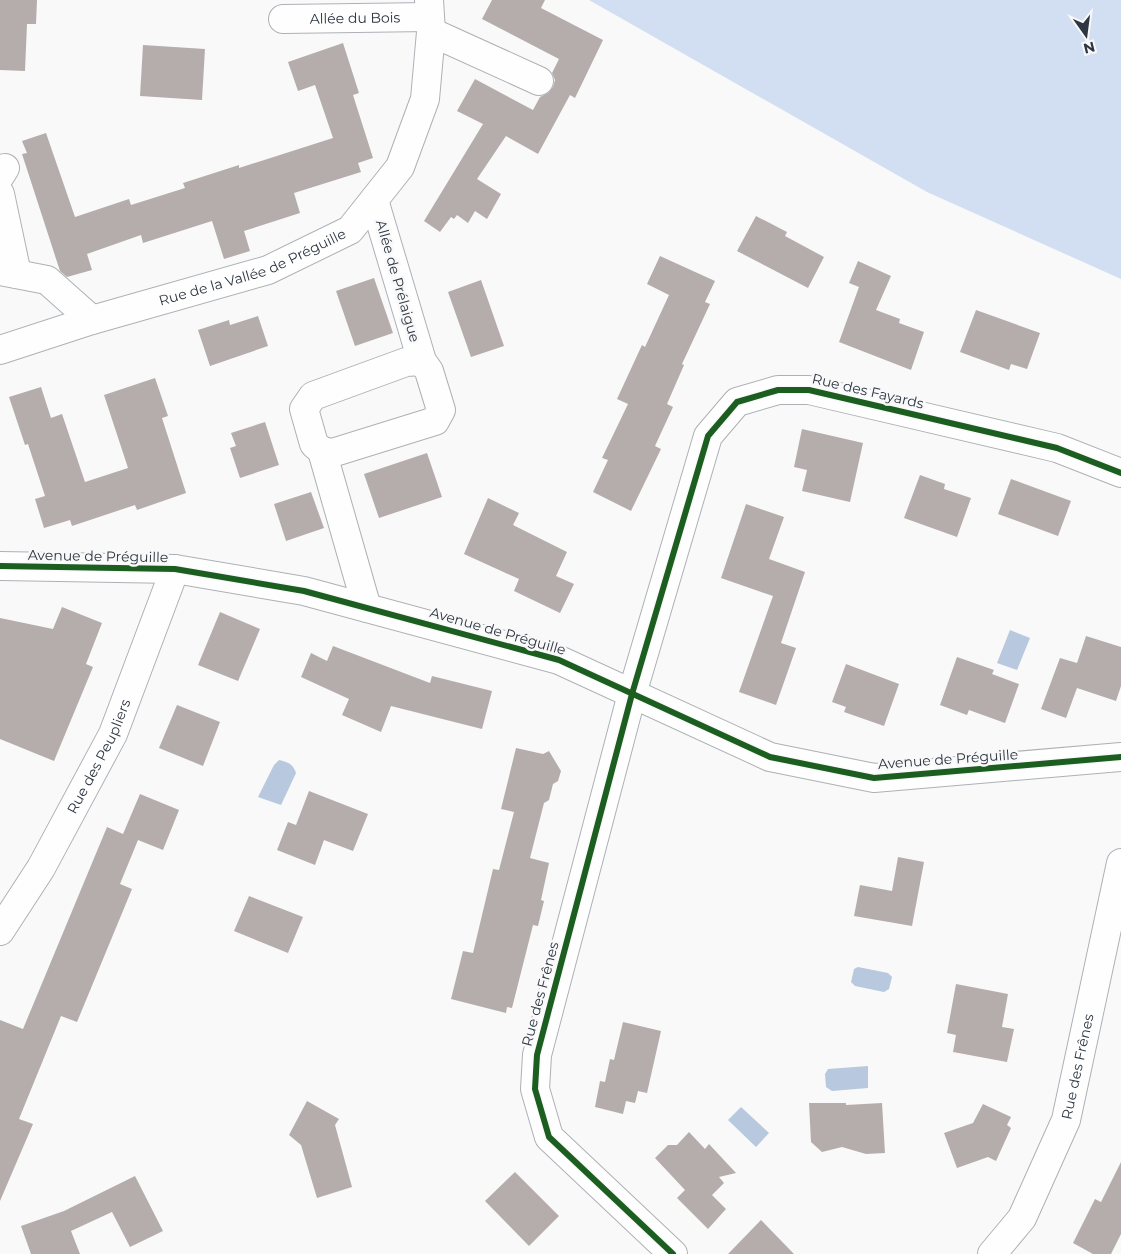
<svg xmlns="http://www.w3.org/2000/svg" width="1121" height="1254" font-family="Montserrat,sans-serif">
	<style>
		.forest { fill: #d2dff2 }
		.water { fill: #b7c8df }
		.building { fill: #b5adac }
		.lines { fill: none; stroke-linecap: round; stroke-linejoin: round }
		.minor-casing { stroke: #adb1b6; stroke-width: 30 }
		.minor { stroke: #fefefe; stroke-width: 28 }
		.cycleway-casing { stroke: #f9f9f9; stroke-width: 9 }
		.cycleway { stroke: #1b5e20; stroke-width: 6 }
		.labels { text-anchor: middle; stroke-width: 5; stroke-linejoin: round; paint-order: stroke }
		.street-label { font-size: 14px; fill: #2d3642; stroke: #f9f9f9 }
	</style>
	<rect width="100%" height="100%" fill="#f9f9f9"/>
	<polygon class="forest" points="589,0 1121,0 1121,279 927,192"/>
	<g class="water">
		<polygon points="1010,630 1030,638 1017,670 997,663"/>
		<path d="M279 760C288 762 293 764 296 773L281 805 258 797 274 765Z"/>
		<polygon points="858,967 888,973 892,977 889,989 884,992 855,986 851,982 854,969"/>
		<polygon points="868,1066 868,1088 832,1091 826,1087 825,1074 828,1069"/>
		<polygon points="741,1107 769,1133 756,1147 728,1120"/>
	</g>
	<g class="building">
		<polygon points="0,0 37,0 36,24 27,24 25,71 0,70"/>
		<polygon points="492,0 545,0 541,8 603,40 575,98 570,95 538,154 506,136 477,179 501,194 487,219 475,211 468,223 457,215 454,219 451,217 440,232 424,221 483,124 457,111 475,79 533,110 540,97 548,93 553,87 555,80 552,73 559,59 482,19"/>
		<polygon points="343,43 359,93 353,95 373,158 358,163 361,172 294,193 300,213 244,231 250,251 224,259 212,221 143,243 141,235 87,254 92,270 67,277 60,271 22,154 27,153 22,141 46,133 75,217 129,199 131,205 185,188 183,183 239,165 239,168 333,138 315,85 298,91 288,62"/>
		<polygon points="143,45 205,49 202,100 140,96"/>
		<polygon points="756,216 787,232 785,236 824,257 808,288 737,251"/>
		<polygon points="660,256 715,281 705,302 710,304 682,364 684,365 667,404 673,407 655,446 661,449 631,511 593,492 608,460 602,458 628,404 617,399 642,345 645,347 669,295 647,284"/>
		<polygon points="858,261 891,276 876,310 900,319 899,323 924,332 911,370 839,342 859,287 849,283"/>
		<polygon points="374,278 393,333 355,346 336,291"/>
		<polygon points="481,280 504,346 471,357 448,292"/>
		<polygon points="976,310 1040,333 1027,369 1011,364 1009,370 960,352"/>
		<polygon points="258,316 268,346 210,366 198,330 229,320 230,325"/>
		<polygon points="155,378 168,416 162,418 186,493 137,510 135,505 72,526 70,520 44,528 35,499 45,496 28,444 25,445 9,397 41,387 51,418 62,414 85,482 128,468 104,395"/>
		<polygon points="265,422 279,465 240,478 230,448 236,446 231,433"/>
		<polygon points="802,429 863,443 850,502 802,491 807,470 794,467"/>
		<polygon points="427,453 442,497 379,518 364,474"/>
		<polygon points="920,475 945,484 944,489 971,498 957,537 904,518"/>
		<polygon points="1011,479 1071,501 1058,536 998,514"/>
		<polygon points="311,492 324,528 286,541 274,504"/>
		<polygon points="488,498 519,513 513,525 567,552 556,576 574,584 560,613 514,591 519,579 464,554"/>
		<polygon points="746,504 784,517 769,559 805,572 781,643 796,648 776,705 739,692 773,596 721,578"/>
		<polygon points="62,607 102,623 86,664 93,667 54,761 0,739 0,618 53,629"/>
		<polygon points="220,612 260,629 238,681 198,665"/>
		<polygon points="1086,636 1121,647 1121,686 1116,701 1077,688 1066,718 1041,709 1060,658 1077,663"/>
		<polygon points="333,646 430,683 432,676 492,691 482,729 391,706 381,732 342,715 349,699 301,677 311,653 327,661"/>
		<polygon points="957,657 994,670 992,674 1019,684 1005,723 969,710 967,715 940,705"/>
		<polygon points="846,664 899,684 884,726 844,712 846,707 832,702"/>
		<polygon points="177,705 220,722 203,766 159,748"/>
		<polygon points="516,748 543,754 549,751 561,771 558,781 553,784 549,800 544,803 530,858 549,863 541,900 544,901 538,926 533,925 512,1008 507,1007 506,1013 451,999 463,951 473,953 493,869 499,870 514,812 501,809"/>
		<polygon points="309,791 368,814 353,851 324,840 315,865 277,850 288,822 296,825"/>
		<polygon points="140,794 179,810 163,850 138,840 120,884 132,889 77,1022 61,1016 19,1119 33,1124 0,1201 0,1020 23,1029 107,827 123,834"/>
		<polygon points="898,857 924,862 912,926 854,916 860,885 892,891"/>
		<polygon points="249,896 303,917 288,953 234,931"/>
		<polygon points="956,984 1008,994 1002,1027 1014,1029 1007,1062 953,1052 956,1035 947,1033"/>
		<polygon points="623,1022 661,1031 647,1093 638,1091 635,1103 626,1101 623,1114 595,1107 600,1081 605,1082 610,1059 614,1060"/>
		<polygon points="307,1101 339,1119 335,1125 352,1187 317,1198 301,1145 289,1135"/>
		<polygon points="809,1103 846,1103 846,1105 882,1103 885,1153 866,1154 842,1147 822,1152 811,1142"/>
		<polygon points="983,1104 1011,1117 1007,1125 1011,1128 996,1161 988,1157 957,1168 944,1133 973,1123"/>
		<polygon points="689,1132 705,1149 709,1144 736,1173 719,1177 724,1183 712,1195 726,1209 708,1229 677,1198 685,1190 655,1158 668,1145 677,1145"/>
		<polygon points="1121,1162 1121,1234 1111,1254 1093,1254 1073,1243 1095,1199 1101,1202"/>
		<polygon points="515,1172 559,1216 529,1246 485,1201"/>
		<polygon points="135,1176 163,1231 130,1247 112,1212 71,1231 80,1254 31,1254 21,1226 64,1211"/>
		<polygon points="761,1220 794,1254 728,1254"/>
	</g>
	<g class="lines">
		<defs>
			<g id="minor">
				<path id="s1" d="M283 19 429 17"/>
				<polyline points="431,32 539,81"/>
				<polyline points="0,176 5,168"/>
				<polyline points="0,194 17,274"/>
				<polyline points="0,271 47,280 92,320"/>
				<path id="s2" d="M0 350 92 320 268 270 350 230 400 167 425 99 431 32 429 0"/>
				<polyline points="322,451 332,453 435,421 441,410 429,371 422,361 374,200"/>
				<polyline points="0,566 175,569 304,591 559,660 770,757 874,778 1121,757"/>
				<polyline points="367,608 322,451 314,444 304,409 313,396 406,362 422,361"/>
				<path id="s3" d="M0 931 41 868 113 734 175 569"/>
				<polyline points="673,1254 549,1137 535,1089 537,1055 632,694 708,436 737,402 778,390 809,390 1057,448 1121,473"/>
				<path id="s4" d="M992 1254 1022 1218 1066 1120 1121 863"/>
			</g>
		</defs>
		<use href="#minor" class="minor-casing"/>
		<use href="#minor" class="minor"/>
		<defs>
			<g id="cycleway">
				<polyline points="0,566 175,569 304,591 559,660 770,757 874,778 1121,757"/>
				<polyline points="673,1254 549,1137 535,1089 537,1055 632,694 708,436 737,402 778,390 809,390 1057,448 1121,473"/>
			</g>
		</defs>
		<use href="#cycleway" class="cycleway-casing"/>
		<use href="#cycleway" class="cycleway"/>
	</g>
	<g class="labels">
		<g class="street-label">
			<text dy="5" stroke="none"><textPath href="#s1" startOffset="72">Allée du Bois</textPath></text>
			<text dy="5" stroke="none"><textPath href="#s2" startOffset="266">Rue de la Vallée de Préguille</textPath></text>
			<text transform="translate(398 281) rotate(74)" y="5">Allée de Prélaigue</text>
			<text transform="translate(868 391) rotate(13)" y="5">Rue des Fayards</text>
			<text transform="translate(98 556) rotate(1)" y="5">Avenue de Préguille</text>
			<text transform="translate(498 631) rotate(16)" y="5">Avenue de Préguille</text>
			<text dy="5" stroke="none"><textPath href="#s3" startOffset="201">Rue des Peupliers</textPath></text>
			<text transform="translate(948 759) rotate(-4)" y="5">Avenue de Préguille</text>
			<text transform="translate(540 994) rotate(-75)" y="5">Rue des Frênes</text>
			<text dy="5" stroke="none"><textPath href="#s4" startOffset="209">Rue des Frênes</textPath></text>
		</g>
	</g>
	<g transform="translate(1086 35) rotate(166)" stroke="#f9f9f9" stroke-width="4" paint-order="stroke">
	<path d="M0-4L9 19L0 12L-9 19Z" fill="#2d3642"/>
	<text y="-8" font-size="14" font-weight="bold" text-anchor="middle" fill="#2d3642">N</text>
	</g>
</svg>
